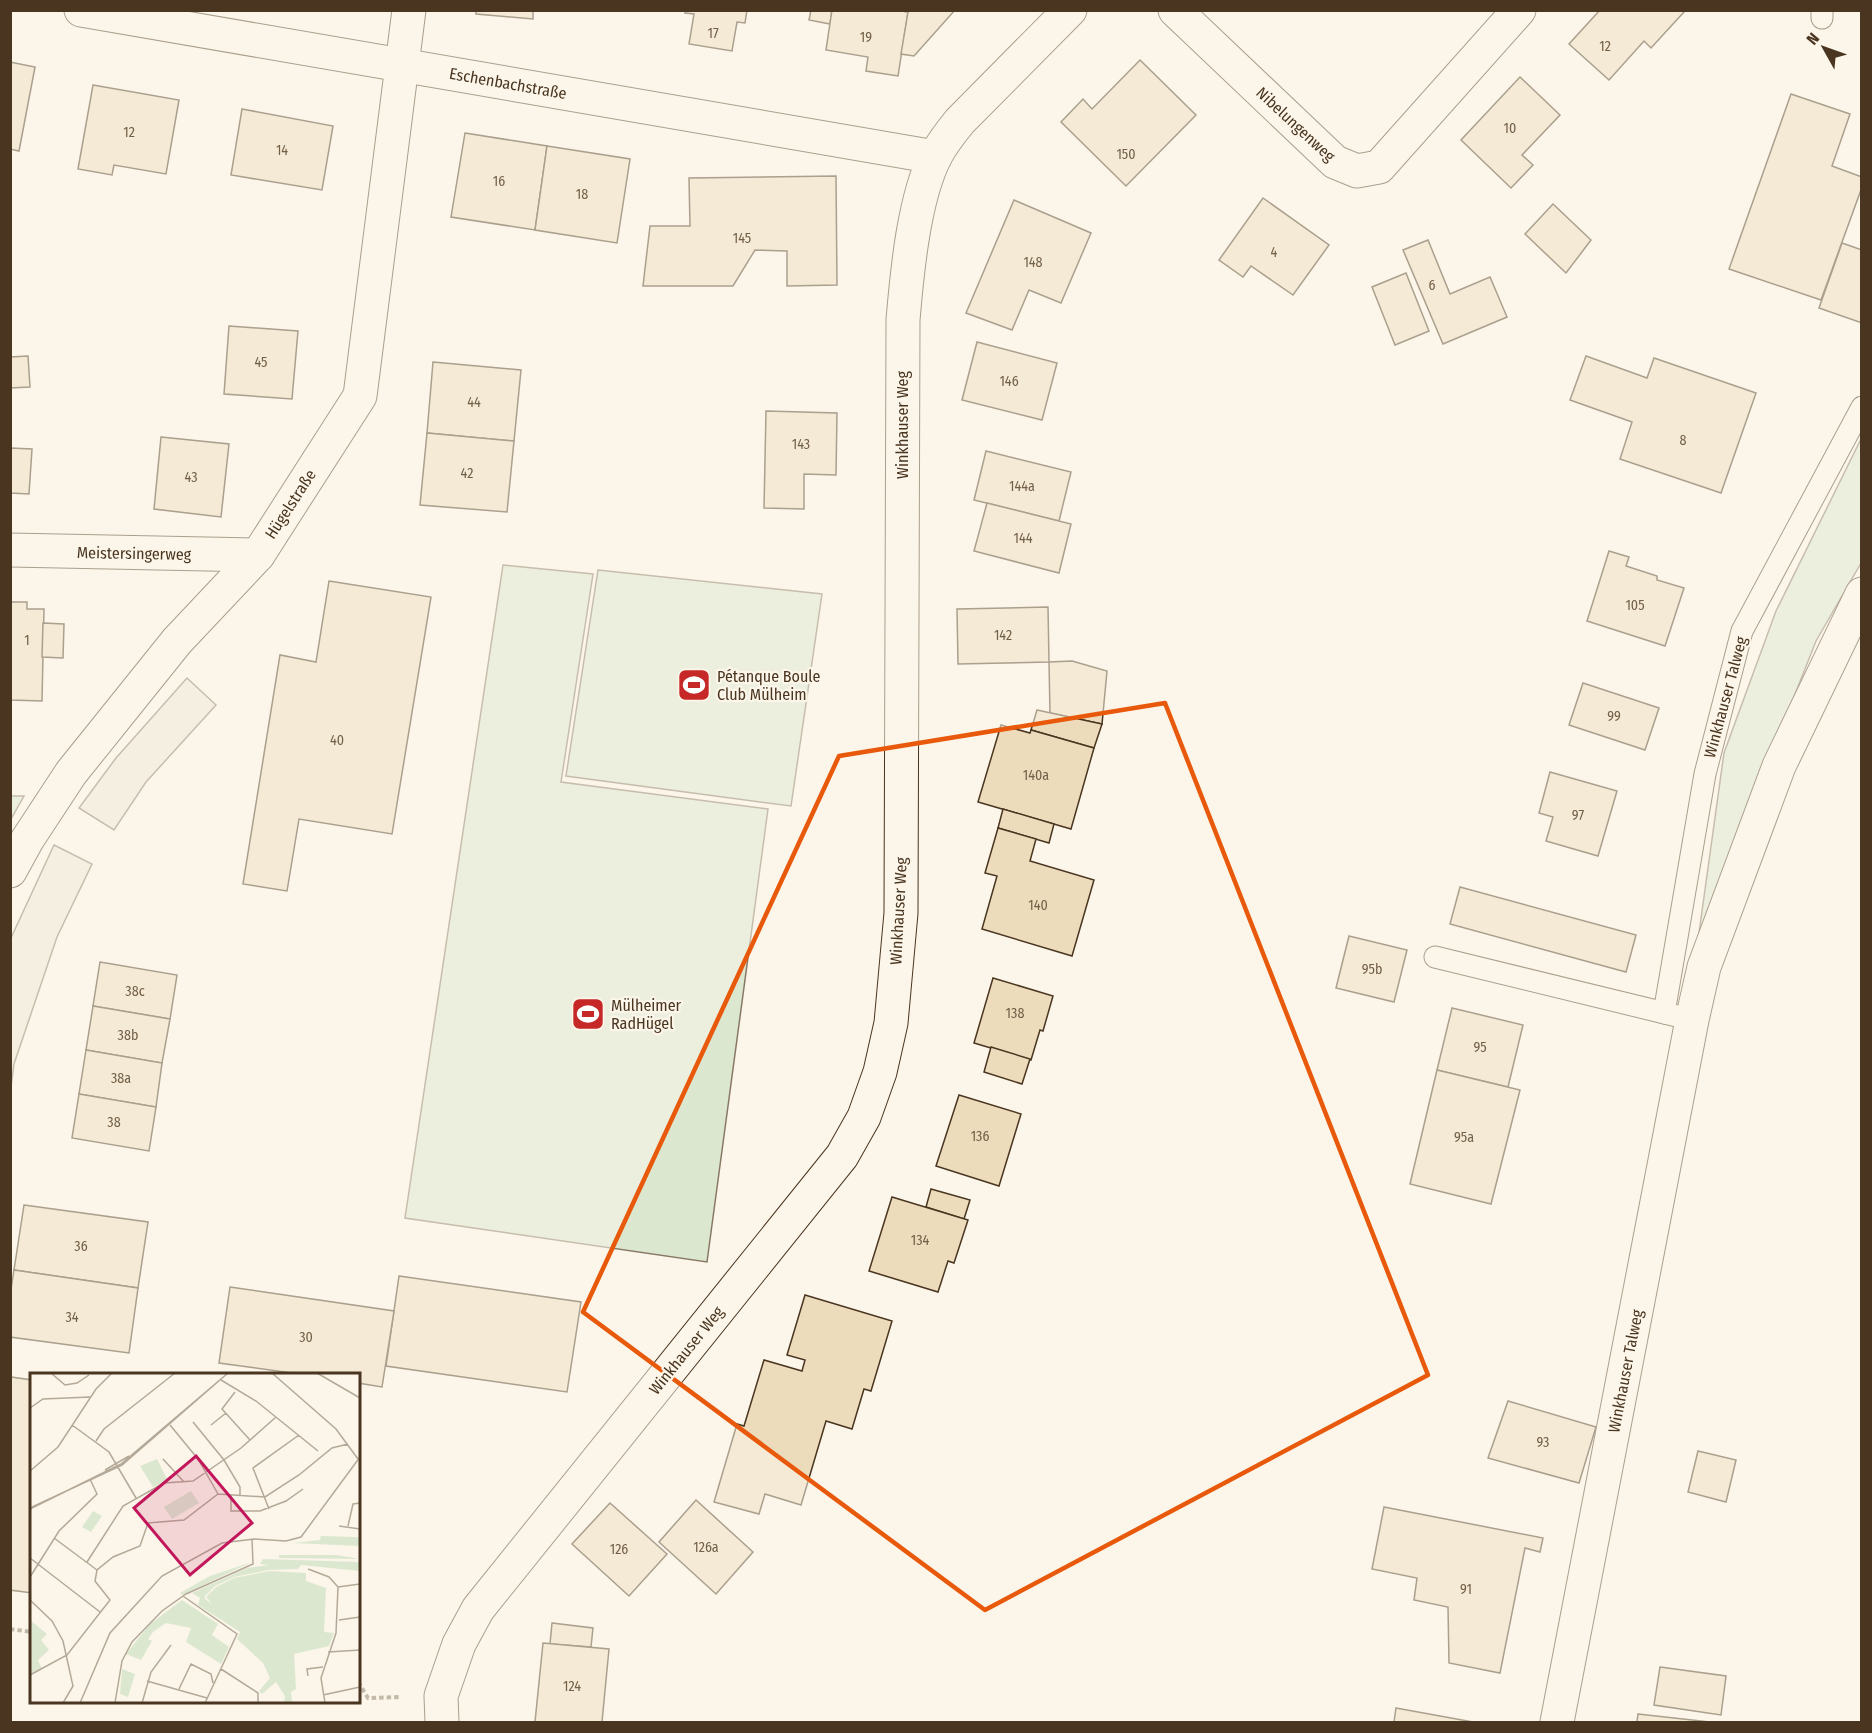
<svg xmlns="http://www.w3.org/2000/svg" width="1872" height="1733" font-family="'Fira Sans Condensed',sans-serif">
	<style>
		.green { fill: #dce7d0; stroke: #887966; stroke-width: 1.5 }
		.parking { fill: #ede7d9; stroke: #887966; stroke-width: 1.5 }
		.building { fill: #ecdcbc; stroke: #4a3520; stroke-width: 1.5 }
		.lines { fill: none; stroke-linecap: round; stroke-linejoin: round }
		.service-casing { stroke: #4a3520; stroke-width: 23 }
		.minor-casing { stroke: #4a3520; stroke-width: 35 }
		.path { stroke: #7f6f5c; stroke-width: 4; stroke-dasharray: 4.5 3; stroke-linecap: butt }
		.service { stroke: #fbf6e9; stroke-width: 21 }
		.minor { stroke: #fbf6e9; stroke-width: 33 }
		.marked { fill: none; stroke: #e8590c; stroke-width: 4.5; stroke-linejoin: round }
		.labels { text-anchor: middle; stroke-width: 4.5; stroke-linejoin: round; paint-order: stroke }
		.number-label { font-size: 14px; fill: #725f47 }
		.street-label { font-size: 16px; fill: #4a3520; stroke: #fbf6e9 }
		.poi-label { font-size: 16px; fill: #4a3520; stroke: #fbf6e9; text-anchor: start }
		.inset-road { fill: none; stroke: #b4a999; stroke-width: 1.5 }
		.view { fill: #c2185b; fill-opacity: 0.15; stroke: #c2185b; stroke-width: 3 }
		.inset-edge { fill: none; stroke: #4a3520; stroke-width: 3 }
	</style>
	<rect width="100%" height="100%" fill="#fbf6e9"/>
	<g class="green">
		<polygon points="1861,439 1861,563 1816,641 1698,940 1724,753 1776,611"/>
		<polygon points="503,565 593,574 561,782 768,809 707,1262 405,1218"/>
		<polygon points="598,570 822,594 791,806 566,776"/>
		<polygon points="11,796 24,796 11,819 10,796"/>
	</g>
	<g class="parking">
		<polygon points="187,678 216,705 146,782 114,830 79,808 116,758"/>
		<polygon points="54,845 92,864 57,937 14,1064 11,1087 11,938"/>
	</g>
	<g class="building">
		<polygon points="476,10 533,10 533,19 476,14"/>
		<polygon points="686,10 747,10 745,23 737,22 732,51 689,44 694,14 685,13"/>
		<polygon points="811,10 832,10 830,24 809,20"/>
		<polygon points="832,10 896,10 908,12 898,76 866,71 868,57 826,50"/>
		<polygon points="896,10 955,10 914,56 901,54 908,12"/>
		<polygon points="1600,10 1682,10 1684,12 1651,48 1644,41 1609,80 1569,44"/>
		<polygon points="1140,60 1196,115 1126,186 1061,122 1083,99 1092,109"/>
		<polygon points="10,62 35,67 19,151 10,149"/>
		<polygon points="1520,77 1560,115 1522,155 1533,165 1511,188 1461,140"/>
		<polygon points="93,85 179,100 166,174 114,165 112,175 78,169"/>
		<polygon points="1791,94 1850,114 1832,166 1862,177 1862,187 1821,300 1729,269"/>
		<polygon points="242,109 333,126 322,190 231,175"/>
		<polygon points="465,133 547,146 535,230 451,217"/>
		<polygon points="547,146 630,159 617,243 535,230"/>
		<polygon points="836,176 837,285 787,286 787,251 755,250 733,286 643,286 650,226 690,226 689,178"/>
		<polygon points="1263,198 1329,245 1293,295 1251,266 1243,277 1219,260"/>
		<polygon points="1014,200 1091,233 1061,303 1029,290 1012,330 966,313"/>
		<polygon points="1553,204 1591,240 1566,273 1525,234"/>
		<polygon points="1428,240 1450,294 1490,277 1507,317 1443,344 1403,250"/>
		<polygon points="1842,243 1862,250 1862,323 1819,308"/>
		<polygon points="1406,273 1429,331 1395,345 1372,287"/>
		<polygon points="229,326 298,331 292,399 224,394"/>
		<polygon points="977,342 1057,363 1042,420 962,400"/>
		<polygon points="28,356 30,387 10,388 10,357"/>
		<polygon points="1586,356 1647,378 1654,358 1756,393 1721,493 1620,459 1632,422 1570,400"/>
		<polygon points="433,362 521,370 514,441 427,433"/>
		<polygon points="766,411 837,413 836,475 804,474 804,509 764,508"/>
		<polygon points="427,433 514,441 507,512 420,505"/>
		<polygon points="161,437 229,444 221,517 154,509"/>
		<polygon points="10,448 32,449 29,494 10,493"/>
		<polygon points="986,451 1071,472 1059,521 974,500"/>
		<polygon points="987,503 1071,524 1059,573 974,551"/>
		<polygon points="1609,551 1629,557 1626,566 1657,576 1657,580 1684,588 1665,646 1587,621"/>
		<polygon points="329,581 431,597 392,834 299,819 287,891 243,884 280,655 316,662"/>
		<polygon points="10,602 27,602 27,609 44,609 42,701 10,700"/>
		<polygon points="1048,607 1049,662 958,664 957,609"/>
		<polygon points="43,623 64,624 63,658 42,657"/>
		<polygon points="1072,661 1107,671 1102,724 1050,713 1049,662"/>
		<polygon points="1583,683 1659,708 1645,750 1569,725"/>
		<polygon points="1037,710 1102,724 1094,748 1031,730"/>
		<polygon points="1001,725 1030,733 1031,730 1094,748 1071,829 978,802"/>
		<polygon points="1550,772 1617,791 1598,856 1546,841 1553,817 1539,813"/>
		<polygon points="1003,809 1054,824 1049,843 998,828"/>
		<polygon points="998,828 1036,839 1030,861 1094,880 1072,956 982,929 997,876 985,873"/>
		<polygon points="1460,887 1636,935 1626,972 1450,924"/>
		<polygon points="1349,936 1407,950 1394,1002 1336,988"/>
		<polygon points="100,962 177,975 170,1019 93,1006"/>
		<polygon points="993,978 1053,996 1043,1031 1040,1030 1031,1060 974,1043"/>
		<polygon points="93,1006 170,1019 162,1063 86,1050"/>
		<polygon points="1452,1008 1523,1025 1508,1087 1437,1070"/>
		<polygon points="991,1047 1030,1059 1022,1084 984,1072"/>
		<polygon points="86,1050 162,1063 156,1107 79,1094"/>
		<polygon points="1437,1070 1520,1090 1491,1204 1410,1184"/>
		<polygon points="79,1094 156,1107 149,1151 72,1138"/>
		<polygon points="959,1095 1021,1114 999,1186 936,1166"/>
		<polygon points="931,1189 970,1200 964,1219 926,1207"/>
		<polygon points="892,1197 968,1220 954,1263 948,1261 938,1292 869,1271"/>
		<polygon points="24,1205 148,1222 138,1288 14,1270"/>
		<polygon points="14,1270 138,1288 129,1353 10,1337 10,1296"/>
		<polygon points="399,1276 581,1302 567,1392 386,1366"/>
		<polygon points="230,1287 394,1311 382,1387 358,1383 358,1374 299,1374 219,1363"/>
		<polygon points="805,1295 892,1321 871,1391 864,1389 852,1429 826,1421 801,1505 765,1494 759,1514 714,1502 737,1424 744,1426 764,1360 802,1371 805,1360 787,1355"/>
		<polygon points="11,1377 32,1380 32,1593 10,1590"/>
		<polygon points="1508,1401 1596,1427 1579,1483 1488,1458"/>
		<polygon points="1698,1451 1736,1460 1726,1502 1688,1492"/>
		<polygon points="696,1500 753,1552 716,1594 659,1542"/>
		<polygon points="610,1503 667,1554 629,1596 572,1544"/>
		<polygon points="1384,1507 1543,1538 1540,1552 1525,1548 1500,1673 1449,1663 1448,1607 1414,1600 1417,1578 1372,1569"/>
		<polygon points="552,1623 593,1628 591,1647 550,1644"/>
		<polygon points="543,1643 609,1649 602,1722 535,1722"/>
		<polygon points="1660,1667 1726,1676 1721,1715 1654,1705"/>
		<polygon points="1396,1708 1473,1722 1394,1722"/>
		<polygon points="1638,1714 1710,1722 1637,1722"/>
	</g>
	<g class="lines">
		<defs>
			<g id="service">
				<polyline points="1822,18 1822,10"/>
				<polyline points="1435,957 1677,1016"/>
				<polyline points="1664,1013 1705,774 1742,631 1862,407"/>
			</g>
			<g id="minor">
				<polyline points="81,10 935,157"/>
				<polyline points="1175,10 1335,162 1357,171 1379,167 1519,10"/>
				<polyline points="10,550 258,555"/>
				<polyline points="10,871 27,840 71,773 177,641 258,555 360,396 409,10"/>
				<path d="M442 1722 441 1696 459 1644 478 1609 842 1156 864 1117 880 1072 891 1023 901 913 903 320C907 272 914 197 936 155 943 142 951 132 960 121L1070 10"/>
				<polyline points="1557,1722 1692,1020 1704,967 1779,766 1862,594"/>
			</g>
		</defs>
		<use href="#service" class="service-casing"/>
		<use href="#minor" class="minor-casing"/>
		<g class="path">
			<polyline points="10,1629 32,1632"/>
			<polyline points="358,1682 368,1698 399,1697"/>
		</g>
		<use href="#service" class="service"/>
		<use href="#minor" class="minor"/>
	</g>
	<path d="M0 0H1872V1733H0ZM1165 703 1428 1375 985 1610 583 1312 839 756Z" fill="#fbf6e9" fill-opacity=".55" fill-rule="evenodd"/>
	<path class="marked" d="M1165 703 1428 1375 985 1610 583 1312 839 756Z"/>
	<defs>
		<symbol id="stadium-square" viewBox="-11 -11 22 22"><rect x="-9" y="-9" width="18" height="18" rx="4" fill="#c62828" stroke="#fbf6e9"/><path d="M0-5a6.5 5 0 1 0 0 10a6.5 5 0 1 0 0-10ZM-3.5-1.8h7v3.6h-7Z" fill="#fff"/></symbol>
	</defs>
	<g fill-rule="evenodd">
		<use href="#stadium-square" x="675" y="666" width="38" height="38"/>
		<use href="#stadium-square" x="569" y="995" width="38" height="38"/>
	</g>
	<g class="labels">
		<g class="number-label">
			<text x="713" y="38">17</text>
			<text x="866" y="42">19</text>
			<text x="1605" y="51">12</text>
			<text x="1510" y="133">10</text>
			<text x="129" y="137">12</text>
			<text x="282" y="155">14</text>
			<text x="1126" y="159">150</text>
			<text x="499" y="186">16</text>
			<text x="582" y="199">18</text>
			<text x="742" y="243">145</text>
			<text x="1274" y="257">4</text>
			<text x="1033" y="267">148</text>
			<text x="1432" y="290">6</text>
			<text x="261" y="367">45</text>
			<text x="1009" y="386">146</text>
			<text x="474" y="407">44</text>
			<text x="1683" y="445">8</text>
			<text x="801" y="449">143</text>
			<text x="467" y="478">42</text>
			<text x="191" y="482">43</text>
			<text x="1022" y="491">144a</text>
			<text x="1023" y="543">144</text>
			<text x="1635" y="610">105</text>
			<text x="1003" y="640">142</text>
			<text x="27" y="645">1</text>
			<text x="1614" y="721">99</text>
			<text x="337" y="745">40</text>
			<text x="1036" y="780">140a</text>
			<text x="1578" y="820">97</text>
			<text x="1038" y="910">140</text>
			<text x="1372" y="974">95b</text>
			<text x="135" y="996">38c</text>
			<text x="1015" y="1018">138</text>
			<text x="128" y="1040">38b</text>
			<text x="1480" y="1052">95</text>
			<text x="121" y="1083">38a</text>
			<text x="114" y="1127">38</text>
			<text x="980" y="1141">136</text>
			<text x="1464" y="1142">95a</text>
			<text x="920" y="1245">134</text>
			<text x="81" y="1251">36</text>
			<text x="72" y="1322">34</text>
			<text x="306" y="1342">30</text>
			<text x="1543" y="1447">93</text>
			<text x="706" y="1552">126a</text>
			<text x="619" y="1554">126</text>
			<text x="1466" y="1594">91</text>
			<text x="572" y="1691">124</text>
		</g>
		<g class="street-label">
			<text transform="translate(508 83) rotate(10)" y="6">Eschenbachstraße</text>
			<text transform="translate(1296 124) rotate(43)" y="6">Nibelungenweg</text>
			<text transform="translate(902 425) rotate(-90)" y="6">Winkhauser Weg</text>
			<text transform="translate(290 504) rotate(-57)" y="6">Hügelstraße</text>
			<text transform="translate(134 553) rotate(1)" y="6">Meistersingerweg</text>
			<text transform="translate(1725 697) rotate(-75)" y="6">Winkhauser Talweg</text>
			<text transform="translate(898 911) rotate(-87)" y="6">Winkhauser Weg</text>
			<text transform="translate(686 1350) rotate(-51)" y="6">Winkhauser Weg</text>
			<text transform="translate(1625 1371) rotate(-79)" y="6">Winkhauser Talweg</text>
		</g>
		<g class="poi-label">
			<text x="717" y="682">Pétanque Boule<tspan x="717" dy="18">Club Mülheim</tspan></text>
			<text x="611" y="1011">Mülheimer<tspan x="611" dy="18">RadHügel</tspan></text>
		</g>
	</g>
	<g transform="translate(30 1373)">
		<rect width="330" height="330" fill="#fbf6e9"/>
		<path d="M127 86 138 108 123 114 110 93ZM161 118 169 130 142 146 134 134ZM63 138 72 143 61 159 52 154ZM291 163 325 164 330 165V173L263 170 290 167ZM249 182H306L330 186 249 185ZM233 186 330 189V198L271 192 268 196 238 197 204 204 185 213 175 223V226L182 231 176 224 186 214 204 205 240 198 276 200V208L296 215 294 259 304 260 299 273 264 281 266 316 261 319 262 330H254L255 323 246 309 232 321 229 318 240 305 233 290 207 266 210 259 168 232 170 225 162 220 217 195 239 192 230 191ZM222 189 152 222 150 220 180 203ZM152 227 188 251 182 262 199 274 191 291 156 269 161 255 136 250 123 259 118 266 122 268 111 287 96 281 120 251ZM0 247 17 261 11 267 19 277 8 287 12 296 0 301ZM92 296 105 301 98 324 90 321Z" fill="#dce7d0"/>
		<path class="inset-road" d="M21 0 35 12 47 10 59 2M242 0 306 56 328 86M287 0 330 25M191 7 226 28 288 78M205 19 192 36 220 67M0 35 13 26 60 24M163 49 194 87 210 114V123M42 52 79 79 106 125M140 52 168 86 188 121M181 52 196 40M66 68 74 56 145 0M133 86 154 109M75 97 99 83M0 98 28 74 66 16 82 0M201 122V138H230L256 128 273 116M0 135 92 92 198 0M0 136 91 91 198 0M239 136 223 95 269 62M309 153 330 156M318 153 323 131 330 130M24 165 67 197M0 185 70 239M57 189 93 133 134 110 163 108 211 75 246 44M278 196 299 204 308 214 306 260 291 305 295 330M0 204 29 158 67 121 60 106M308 214 330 211M153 223 207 261 175 330M0 227 22 248 33 268 43 313 33 330M309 247 330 244M298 279 330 277M191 296 228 320V330M0 302 37 282 80 227 65 208 67 197 83 184 110 173 118 150 154 147 188 121 235 124 269 102 302 75 318 71M278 303 277 296 293 294M117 308 177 325M149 316 161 291 181 301 183 310M293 322 330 314M50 330 80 260 132 203 192 170 224 166 256 168 271 164 330 84M85 330 92 288 102 269 132 238 156 221 223 191 222 166M112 330 121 299 141 272"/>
		<path class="view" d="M166 83 222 150 160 202 104 135Z"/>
		<rect width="330" height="330" class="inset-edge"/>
	</g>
	<rect width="1872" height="1733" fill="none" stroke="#4a3520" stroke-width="24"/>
	<g transform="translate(1824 48) rotate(310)" stroke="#fbf6e9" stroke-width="4.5" paint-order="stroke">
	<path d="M0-4.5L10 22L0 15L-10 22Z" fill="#4a3520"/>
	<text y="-9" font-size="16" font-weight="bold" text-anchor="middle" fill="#4a3520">N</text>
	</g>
</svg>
